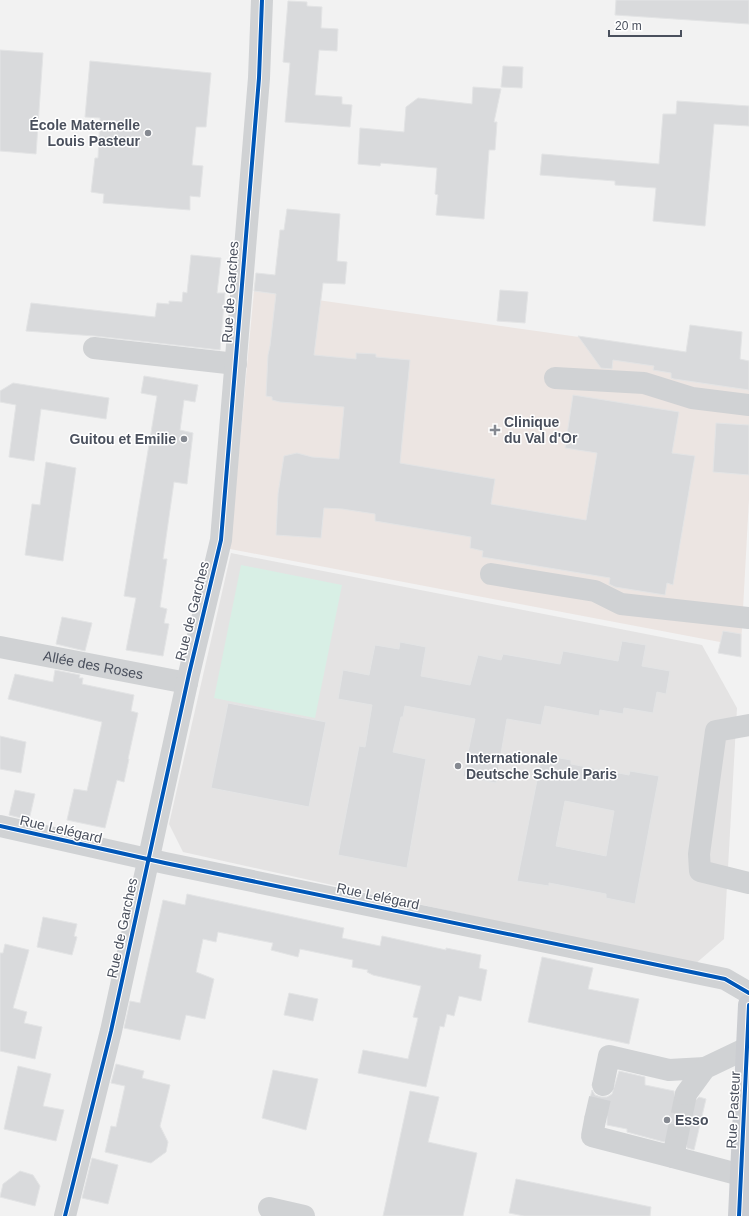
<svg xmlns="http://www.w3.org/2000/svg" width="749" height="1216" font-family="Arial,sans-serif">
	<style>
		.education { fill: #e4e3e3 }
		.medical { fill: #ece5e2 }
		.pitch { fill: #d8efe5 }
		.building { fill: #d9dadc; stroke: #e3e4e5; fill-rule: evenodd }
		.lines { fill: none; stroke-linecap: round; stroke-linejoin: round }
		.minor-tunnel { stroke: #d0d2d4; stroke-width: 22; stroke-dasharray: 22 11; stroke-linecap: butt }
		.minor { stroke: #d0d2d4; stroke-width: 22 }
		.major { stroke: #cbcdd1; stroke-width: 22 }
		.cycleway-casing { stroke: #fff; stroke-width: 6 }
		.cycleway { stroke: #0057b8; stroke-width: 4 }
		.poi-dot { fill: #858991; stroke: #fff; stroke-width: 1.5 }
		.labels { text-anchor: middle; stroke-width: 3; stroke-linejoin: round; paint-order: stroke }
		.poi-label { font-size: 14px; font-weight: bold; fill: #4a505d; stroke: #fff; text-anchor: start }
		.street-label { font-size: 14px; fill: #4a505d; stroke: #fff }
	</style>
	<rect width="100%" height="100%" fill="#f2f2f2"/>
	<polygon class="education" points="231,553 702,645 737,708 724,939 694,965 183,852 169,824"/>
	<polygon class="medical" points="254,291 749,361 749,499 741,646 230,549"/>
	<polygon class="pitch" points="241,565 342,585 315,718 214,698"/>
	<g class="building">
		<polygon points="616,0 749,0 749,24 615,15"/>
		<polygon points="288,1 307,2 307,6 322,7 321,28 338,29 337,51 319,50 315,95 342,97 342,104 352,105 350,127 285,122 290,63 283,62"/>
		<polygon points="0,50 43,53 36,154 0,151"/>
		<polygon points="90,61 211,73 206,127 196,127 192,165 203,166 200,197 190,196 190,210 103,203 104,194 91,192 95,158 98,158 100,118 85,117"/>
		<polygon points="503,66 523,67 522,88 501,87"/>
		<polygon points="473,87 501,89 494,122 497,122 495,150 489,150 484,219 436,215 438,195 435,194 437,168 381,163 380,166 358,164 360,128 404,132 406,107 418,98 472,104"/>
		<polygon points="677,101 749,106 749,126 714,124 705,226 653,221 656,188 615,185 615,181 540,175 542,154 659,164 663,114 676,114"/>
		<polygon points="287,209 340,214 337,261 347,262 345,284 323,283 314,355 356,359 356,353 376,354 376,357 410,360 400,463 495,479 491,504 586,520 597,453 565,448 573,395 679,412 672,453 695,456 673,585 667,583 665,595 615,587 609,584 610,578 482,557 483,551 470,548 471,537 375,521 375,514 342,509 324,508 321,538 276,535 278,494 284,456 297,453 312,457 339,459 344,407 280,402 272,400 272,397 266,396 268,355 270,346 276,294 254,291 256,273 275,275 280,230 284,230"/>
		<polygon points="191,255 221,258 217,293 225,293 220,350 95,336 26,331 31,303 155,317 157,303 169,304 169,301 182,302 183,292 187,293"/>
		<polygon points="500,290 528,292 525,323 497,321"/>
		<polygon points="690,325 742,332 740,359 749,361 749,390 674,379 671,378 671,373 653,370 654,366 613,360 612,369 601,368 578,336 686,352"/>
		<polygon points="144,376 198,385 195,402 184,400 180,430 193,433 187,484 174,482 163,559 167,559 160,607 167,609 164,623 169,624 163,656 126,650 136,598 124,596 157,396 141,393"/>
		<polygon points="13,383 109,398 106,419 41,409 34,461 9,457 16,405 0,402 0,391"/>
		<polygon points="716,423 749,425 749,475 713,472"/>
		<polygon points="46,462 76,468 63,561 25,555 32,504 40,505"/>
		<polygon points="62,617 92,623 85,651 56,644"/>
		<polygon points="723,631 741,634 741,657 718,653"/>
		<polygon points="622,641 646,645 642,666 670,671 666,694 657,692 653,713 624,708 623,714 600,710 599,716 545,706 541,725 507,719 496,783 463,776 475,719 405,706 403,717 401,717 393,752 426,759 407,868 338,855 359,746 365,747 372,705 338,699 343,670 369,675 375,645 399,649 400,642 426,647 421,676 470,685 478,655 501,660 503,654 560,664 563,651 618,661"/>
		<polygon points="55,670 80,675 79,678 83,678 82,684 134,695 131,711 138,713 128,759 129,759 124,782 117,780 105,828 67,820 74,789 87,791 102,722 8,699 15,674 53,682"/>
		<polygon points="228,703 326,722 309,807 211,788"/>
		<polygon points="0,736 26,742 21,773 0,769"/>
		<path d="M542 755 571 760V764L629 775 630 771 659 776 635 904 606 898V894L549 883V886L517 881ZM565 801 614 811 606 856 556 846Z"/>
		<polygon points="15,790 35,794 29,820 9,815"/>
		<polygon points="187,894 344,928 342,938 380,946 382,936 446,950 446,948 481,955 479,968 487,970 481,1001 459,996 454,1016 447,1014 444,1027 440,1026 426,1087 358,1073 363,1050 408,1059 418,1018 413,1017 421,986 373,975 367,972 368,970 352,967 353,960 300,949 298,957 271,950 273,943 218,932 216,942 203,939 196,972 214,979 205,1019 186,1015 180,1040 124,1028 130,1001 140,1003 163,900 185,905"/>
		<polygon points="43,917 77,924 74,936 77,937 72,955 37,947"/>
		<polygon points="5,944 29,950 13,1008 27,1012 24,1023 42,1027 35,1059 0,1051 0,953 3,953"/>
		<polygon points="542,957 593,968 588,989 639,999 629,1044 528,1022"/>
		<polygon points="289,993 318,999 313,1021 284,1015"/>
		<polygon points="116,1064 144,1071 142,1078 170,1085 160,1126 168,1142 166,1152 151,1163 105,1152 111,1126 116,1127 125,1086 111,1083"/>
		<polygon points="18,1066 51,1074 43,1106 64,1110 56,1141 4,1129"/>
		<polygon points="273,1070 318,1079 306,1130 262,1118"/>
		<polygon points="619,1071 645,1077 645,1085 674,1091 675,1099 678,1104 684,1106 691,1105 699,1097 706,1099 694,1150 687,1148 684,1138 678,1135 671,1135 664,1142 627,1132 627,1129 607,1125 607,1116 603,1110 597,1108 587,1111 592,1090 595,1095 601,1097 607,1097 612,1094"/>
		<polygon points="410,1091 439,1097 428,1142 477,1153 463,1216 383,1216"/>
		<polygon points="92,1158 118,1165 108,1204 82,1198"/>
		<polygon points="20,1171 33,1175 40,1186 35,1206 0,1197 3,1184"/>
		<polygon points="516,1179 651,1207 650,1216 524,1216 509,1213"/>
	</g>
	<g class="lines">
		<g class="minor-tunnel">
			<polyline points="595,1120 603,1085"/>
			<polyline points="675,1147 686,1094"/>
		</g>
		<g class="minor">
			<polyline points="94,348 236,364"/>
			<polyline points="555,378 644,383 692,398 749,405"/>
			<polyline points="491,574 595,591 621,604 749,618"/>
			<path id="s1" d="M0 647 187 683"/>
			<polyline points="749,725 716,731 699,854 700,871 749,883"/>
			<polyline points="0,826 165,863 725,979 749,993"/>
			<polyline points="603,1085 609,1056 669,1070 705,1068"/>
			<polyline points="686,1094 705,1068 747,1048"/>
			<polyline points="595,1120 592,1136 673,1157"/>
			<polyline points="675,1147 673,1157 741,1175"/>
			<polyline points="269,1208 304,1216"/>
			<polyline points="65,1216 111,1031 189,674 221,540 259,78 262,0"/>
		</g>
		<polyline class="major" points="739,1216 749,1005"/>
		<defs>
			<g id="cycleway">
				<polyline points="0,826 165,863 725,979 749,993"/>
				<polyline points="65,1216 111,1031 189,674 221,540 259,78 262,0"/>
				<polyline points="739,1216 749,1005"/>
			</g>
		</defs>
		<use href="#cycleway" class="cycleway-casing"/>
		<use href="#cycleway" class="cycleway"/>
	</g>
	<g class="poi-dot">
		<circle cx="148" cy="133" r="4"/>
		<path d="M493 424h4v4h4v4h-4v4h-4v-4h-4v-4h4z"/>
		<circle cx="184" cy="439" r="4"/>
		<circle cx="458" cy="766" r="4"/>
		<circle cx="667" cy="1120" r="4"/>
	</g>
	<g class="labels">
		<g class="poi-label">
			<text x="140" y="130" text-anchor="end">École Maternelle<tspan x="140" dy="16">Louis Pasteur</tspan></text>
			<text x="504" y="427">Clinique<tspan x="504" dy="16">du Val d'Or</tspan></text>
			<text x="176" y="444" text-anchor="end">Guitou et Emilie</text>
			<text x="466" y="763">Internationale<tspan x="466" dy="16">Deutsche Schule Paris</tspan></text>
			<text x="675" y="1125">Esso</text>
		</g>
		<g class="street-label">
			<text transform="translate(230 292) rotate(-86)" y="5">Rue de Garches</text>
			<text transform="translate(192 611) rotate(-76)" y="5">Rue de Garches</text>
			<text dy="5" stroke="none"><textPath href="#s1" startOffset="95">Allée des Roses</textPath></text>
			<text transform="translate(61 829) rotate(13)" y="5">Rue Lelégard</text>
			<text transform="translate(378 896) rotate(12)" y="5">Rue Lelégard</text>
			<text transform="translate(122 928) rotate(-78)" y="5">Rue de Garches</text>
			<text transform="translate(733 1110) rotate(-87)" y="5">Rue Pasteur</text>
		</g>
	</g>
	<path d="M609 30v6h72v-6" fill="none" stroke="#4a505d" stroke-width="2"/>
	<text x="615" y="30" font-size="12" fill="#4a505d" stroke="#ffffff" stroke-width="3" paint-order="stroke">20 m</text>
</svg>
